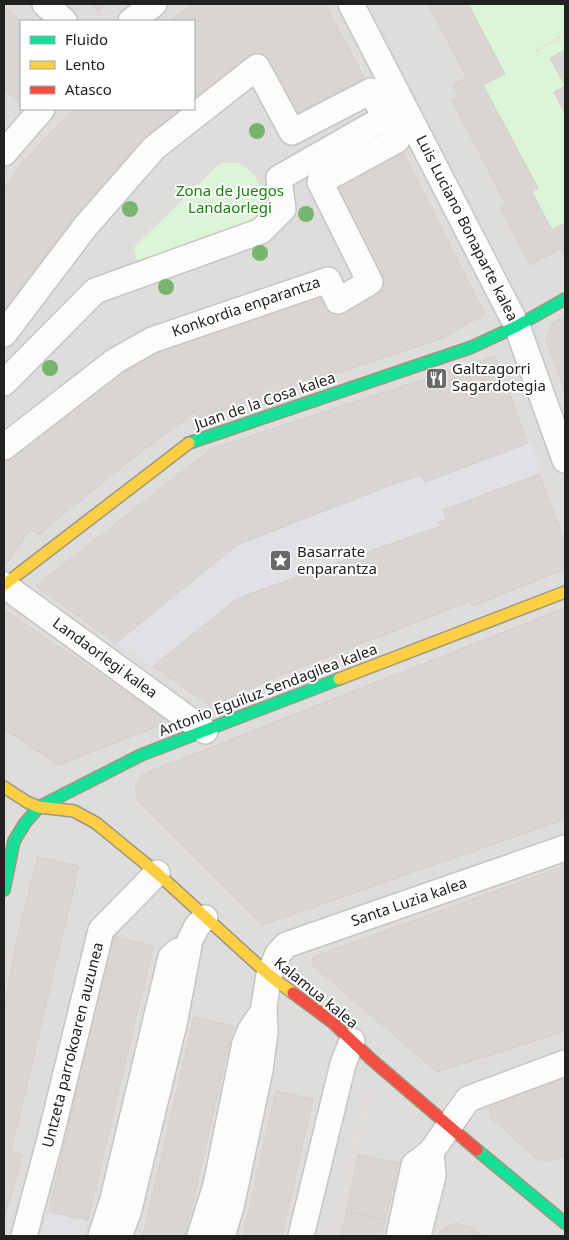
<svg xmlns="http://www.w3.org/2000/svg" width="569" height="1240" font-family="'Noto Sans',sans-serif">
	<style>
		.residential { fill: #dfdddb; fill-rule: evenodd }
		.park { fill: #dcf5d6 }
		.plaza { fill: #e1e1e5 }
		.building { fill: #d8d5d2; stroke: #d3cecb }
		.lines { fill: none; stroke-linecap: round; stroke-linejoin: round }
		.street-casing { stroke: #c7c5c4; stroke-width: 28 }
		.fast-casing { stroke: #9b9880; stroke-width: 14 }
		.slow-casing { stroke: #9b9880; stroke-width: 14 }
		.jam-casing { stroke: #9b9880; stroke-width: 14 }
		.path { stroke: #eddadc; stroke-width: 3; stroke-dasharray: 2.5 2.5; stroke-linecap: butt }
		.street { stroke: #fdfcfc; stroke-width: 25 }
		.fast { stroke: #16e098; stroke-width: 11 }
		.slow { stroke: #ffcf43; stroke-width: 11 }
		.jam { stroke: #f24e42; stroke-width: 11 }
		.tree { fill: #78b46e }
		.labels { text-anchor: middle; stroke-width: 4; stroke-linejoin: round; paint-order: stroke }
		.park-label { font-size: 15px; fill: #158608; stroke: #fff }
		.street-label { font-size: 15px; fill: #212121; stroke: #fff }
		.poi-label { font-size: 15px; fill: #212121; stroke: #fff; text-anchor: start }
	</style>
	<rect width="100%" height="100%" fill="#f0edea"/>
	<path class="residential" d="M4 4H565V1236H4ZM21 21H194V109H21Z"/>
	<g class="park">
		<polygon points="468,4 565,4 565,50 551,58 565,85 554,93 565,114 565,223 552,230 532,192 538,188 483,85 505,74"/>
		<path d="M223 163H239C260 176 263 190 265 213L257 223 142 263 137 260 134 250 135 246 216 167Z"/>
	</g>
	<g class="plaza">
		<polygon points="531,442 542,472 444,510 447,519 440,522 441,526 238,598 153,666 116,643 237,545 391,485 422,475 425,482"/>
		<polygon points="49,1212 88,1220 83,1236 40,1236"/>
	</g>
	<g class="building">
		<polygon points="89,4 105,4 99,11"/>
		<polygon points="193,4 325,4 371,91 292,132 259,72 154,148 4,334 4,188 25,160 73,109 194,109 194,21 170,21"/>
		<polygon points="428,4 468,4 505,74 483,85 538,188 532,192 552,230 565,223 565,257 561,249 530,265 500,207 506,204 452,100 459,96 453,85 467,77"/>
		<polygon points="4,7 21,21 21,99 19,102 4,90"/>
		<polygon points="565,50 565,85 550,58"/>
		<polygon points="565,86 565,114 554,92"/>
		<polygon points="397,140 485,314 443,338 200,418 195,412 141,452 50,525 41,535 30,529 8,562 4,560 4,447 115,361 328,280 338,301 370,282 320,182"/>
		<polygon points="565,316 565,390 546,340 553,323"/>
		<polygon points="495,356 528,443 425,482 422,475 391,485 237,545 116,643 36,586 211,449"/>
		<polygon points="539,474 565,542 565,569 472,606 470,601 279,676 211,706 153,666 238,598 441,526 439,522 447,519 443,510"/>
		<polygon points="565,608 565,819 262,925 220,882 138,801 135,788 137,783 143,774"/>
		<polygon points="6,611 163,718 161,725 58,765 4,729 4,612"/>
		<polygon points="38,857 79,866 11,1151 23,1155 4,1219 4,1011 17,939"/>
		<polygon points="565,866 565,1031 437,1072 312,965 313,957"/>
		<polygon points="111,936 153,946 88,1220 49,1212"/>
		<polygon points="194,1017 233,1026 185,1236 143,1236"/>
		<polygon points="565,1073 565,1156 553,1160 538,1160 491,1118 490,1107 498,1096"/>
		<polygon points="276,1091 313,1099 282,1236 243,1236"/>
		<polygon points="358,1155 399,1163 385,1220 347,1211"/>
		<polygon points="347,1211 385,1220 381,1236 341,1236"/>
		<polygon points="456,1223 472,1228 483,1236 437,1236 444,1228"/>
	</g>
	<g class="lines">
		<defs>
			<g id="street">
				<polyline points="45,4 64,21"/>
				<polyline points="351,4 517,326 565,460"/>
				<polyline points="131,21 154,4"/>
				<polyline points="4,153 42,109"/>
				<polyline points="4,334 85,227 154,148 257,67 292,132 371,91 397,140 320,182 370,282 338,301 328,280 152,340 115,361 4,447"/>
				<polyline points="4,383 95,291 261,231 283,209 279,178 393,113"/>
				<polyline points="4,585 205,731"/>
				<polyline points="24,1236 49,1143 101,930 157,873"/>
				<polyline points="101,1236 113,1199 171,957 178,951"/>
				<polyline points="119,1236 128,1213 174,1024 190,940 197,926 205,918"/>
				<polyline points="200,1236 216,1185 245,1043 250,1031 264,1010"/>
				<polyline points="222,1236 231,1207 260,1070 265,1032 264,1006 269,975 278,954 286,945 565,848"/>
				<polyline points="301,1236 343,1064 352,1041"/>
				<polyline points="399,1236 414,1165 431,1152"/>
				<polyline points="418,1236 433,1176 431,1152 468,1099 565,1063"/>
			</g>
			<g id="fast">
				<polyline points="189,443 472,347 517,326 565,299"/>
				<polyline points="4,890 14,841 25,823 39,807 141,755 339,679"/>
				<polyline points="477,1150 565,1223"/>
			</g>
			<g id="slow">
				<polyline points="4,585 189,443"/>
				<polyline points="339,679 565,592"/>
				<polyline points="4,787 27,802 39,807 74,811 96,823 157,873 269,975 293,993"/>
			</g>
			<polyline id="jam" points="293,993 332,1022 372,1060 477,1150"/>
		</defs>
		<use href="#street" class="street-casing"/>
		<use href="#fast" class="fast-casing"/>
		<use href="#slow" class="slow-casing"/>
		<use href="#jam" class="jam-casing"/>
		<g class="path">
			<polyline points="536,51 565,34"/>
			<polyline points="335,1236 369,1094"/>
		</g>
		<use href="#street" class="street"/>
		<use href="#fast" class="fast"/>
		<use href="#slow" class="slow"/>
		<use href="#jam" class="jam"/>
	</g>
	<g class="tree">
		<circle cx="257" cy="131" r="8"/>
		<circle cx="130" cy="209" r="8"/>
		<circle cx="306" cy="214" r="8"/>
		<circle cx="260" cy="253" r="8"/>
		<circle cx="166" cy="287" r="8"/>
		<circle cx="50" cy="368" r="8"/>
	</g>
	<defs>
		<symbol id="restaurant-square" viewBox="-11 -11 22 22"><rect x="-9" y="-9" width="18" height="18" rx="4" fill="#696867" stroke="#fff"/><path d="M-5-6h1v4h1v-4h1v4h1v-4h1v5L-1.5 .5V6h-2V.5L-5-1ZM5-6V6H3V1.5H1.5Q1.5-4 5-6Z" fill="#fff"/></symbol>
		<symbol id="sight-square" viewBox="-11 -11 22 22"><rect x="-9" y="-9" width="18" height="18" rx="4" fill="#696867" stroke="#fff"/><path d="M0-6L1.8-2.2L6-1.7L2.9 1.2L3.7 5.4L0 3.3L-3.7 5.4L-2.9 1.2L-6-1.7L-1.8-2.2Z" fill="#fff"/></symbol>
	</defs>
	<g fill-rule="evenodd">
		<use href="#restaurant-square" x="424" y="366" width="25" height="25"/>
		<use href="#sight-square" x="268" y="548" width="25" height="25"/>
	</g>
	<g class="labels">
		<g class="park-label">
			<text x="230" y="196">Zona de Juegos<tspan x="230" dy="17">Landaorlegi</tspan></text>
		</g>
		<g class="street-label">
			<text transform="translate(467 228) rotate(63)" y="5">Luis Luciano Bonaparte kalea</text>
			<text transform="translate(246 307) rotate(-19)" y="5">Konkordia enparantza</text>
			<text transform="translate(265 401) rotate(-19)" y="5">Juan de la Cosa kalea</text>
			<text transform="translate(105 658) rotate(36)" y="5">Landaorlegi kalea</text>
			<text transform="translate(268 690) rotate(-21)" y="5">Antonio Eguiluz Sendagilea kalea</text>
			<text transform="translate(409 902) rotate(-19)" y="5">Santa Luzia kalea</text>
			<text transform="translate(316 993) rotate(39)" y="5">Kalamua kalea</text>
			<text transform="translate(73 1045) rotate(-76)" y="5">Untzeta parrokoaren auzunea</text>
		</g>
		<g class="poi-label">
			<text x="452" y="374">Galtzagorri<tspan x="452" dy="17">Sagardotegia</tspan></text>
			<text x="297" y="557">Basarrate<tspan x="297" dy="17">enparantza</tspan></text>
		</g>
	</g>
	<rect width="569" height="1240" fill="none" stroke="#212121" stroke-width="10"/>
	<rect x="20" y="20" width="175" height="90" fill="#ffffff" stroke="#a6a6a6"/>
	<rect x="30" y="36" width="25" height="8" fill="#16e098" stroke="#a6a6a6"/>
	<text x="65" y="45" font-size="15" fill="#212121">Fluido</text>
	<rect x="30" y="61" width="25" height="8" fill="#ffcf43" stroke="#a6a6a6"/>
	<text x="65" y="70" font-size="15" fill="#212121">Lento</text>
	<rect x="30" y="86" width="25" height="8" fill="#f24e42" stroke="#a6a6a6"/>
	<text x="65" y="95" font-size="15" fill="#212121">Atasco</text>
</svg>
